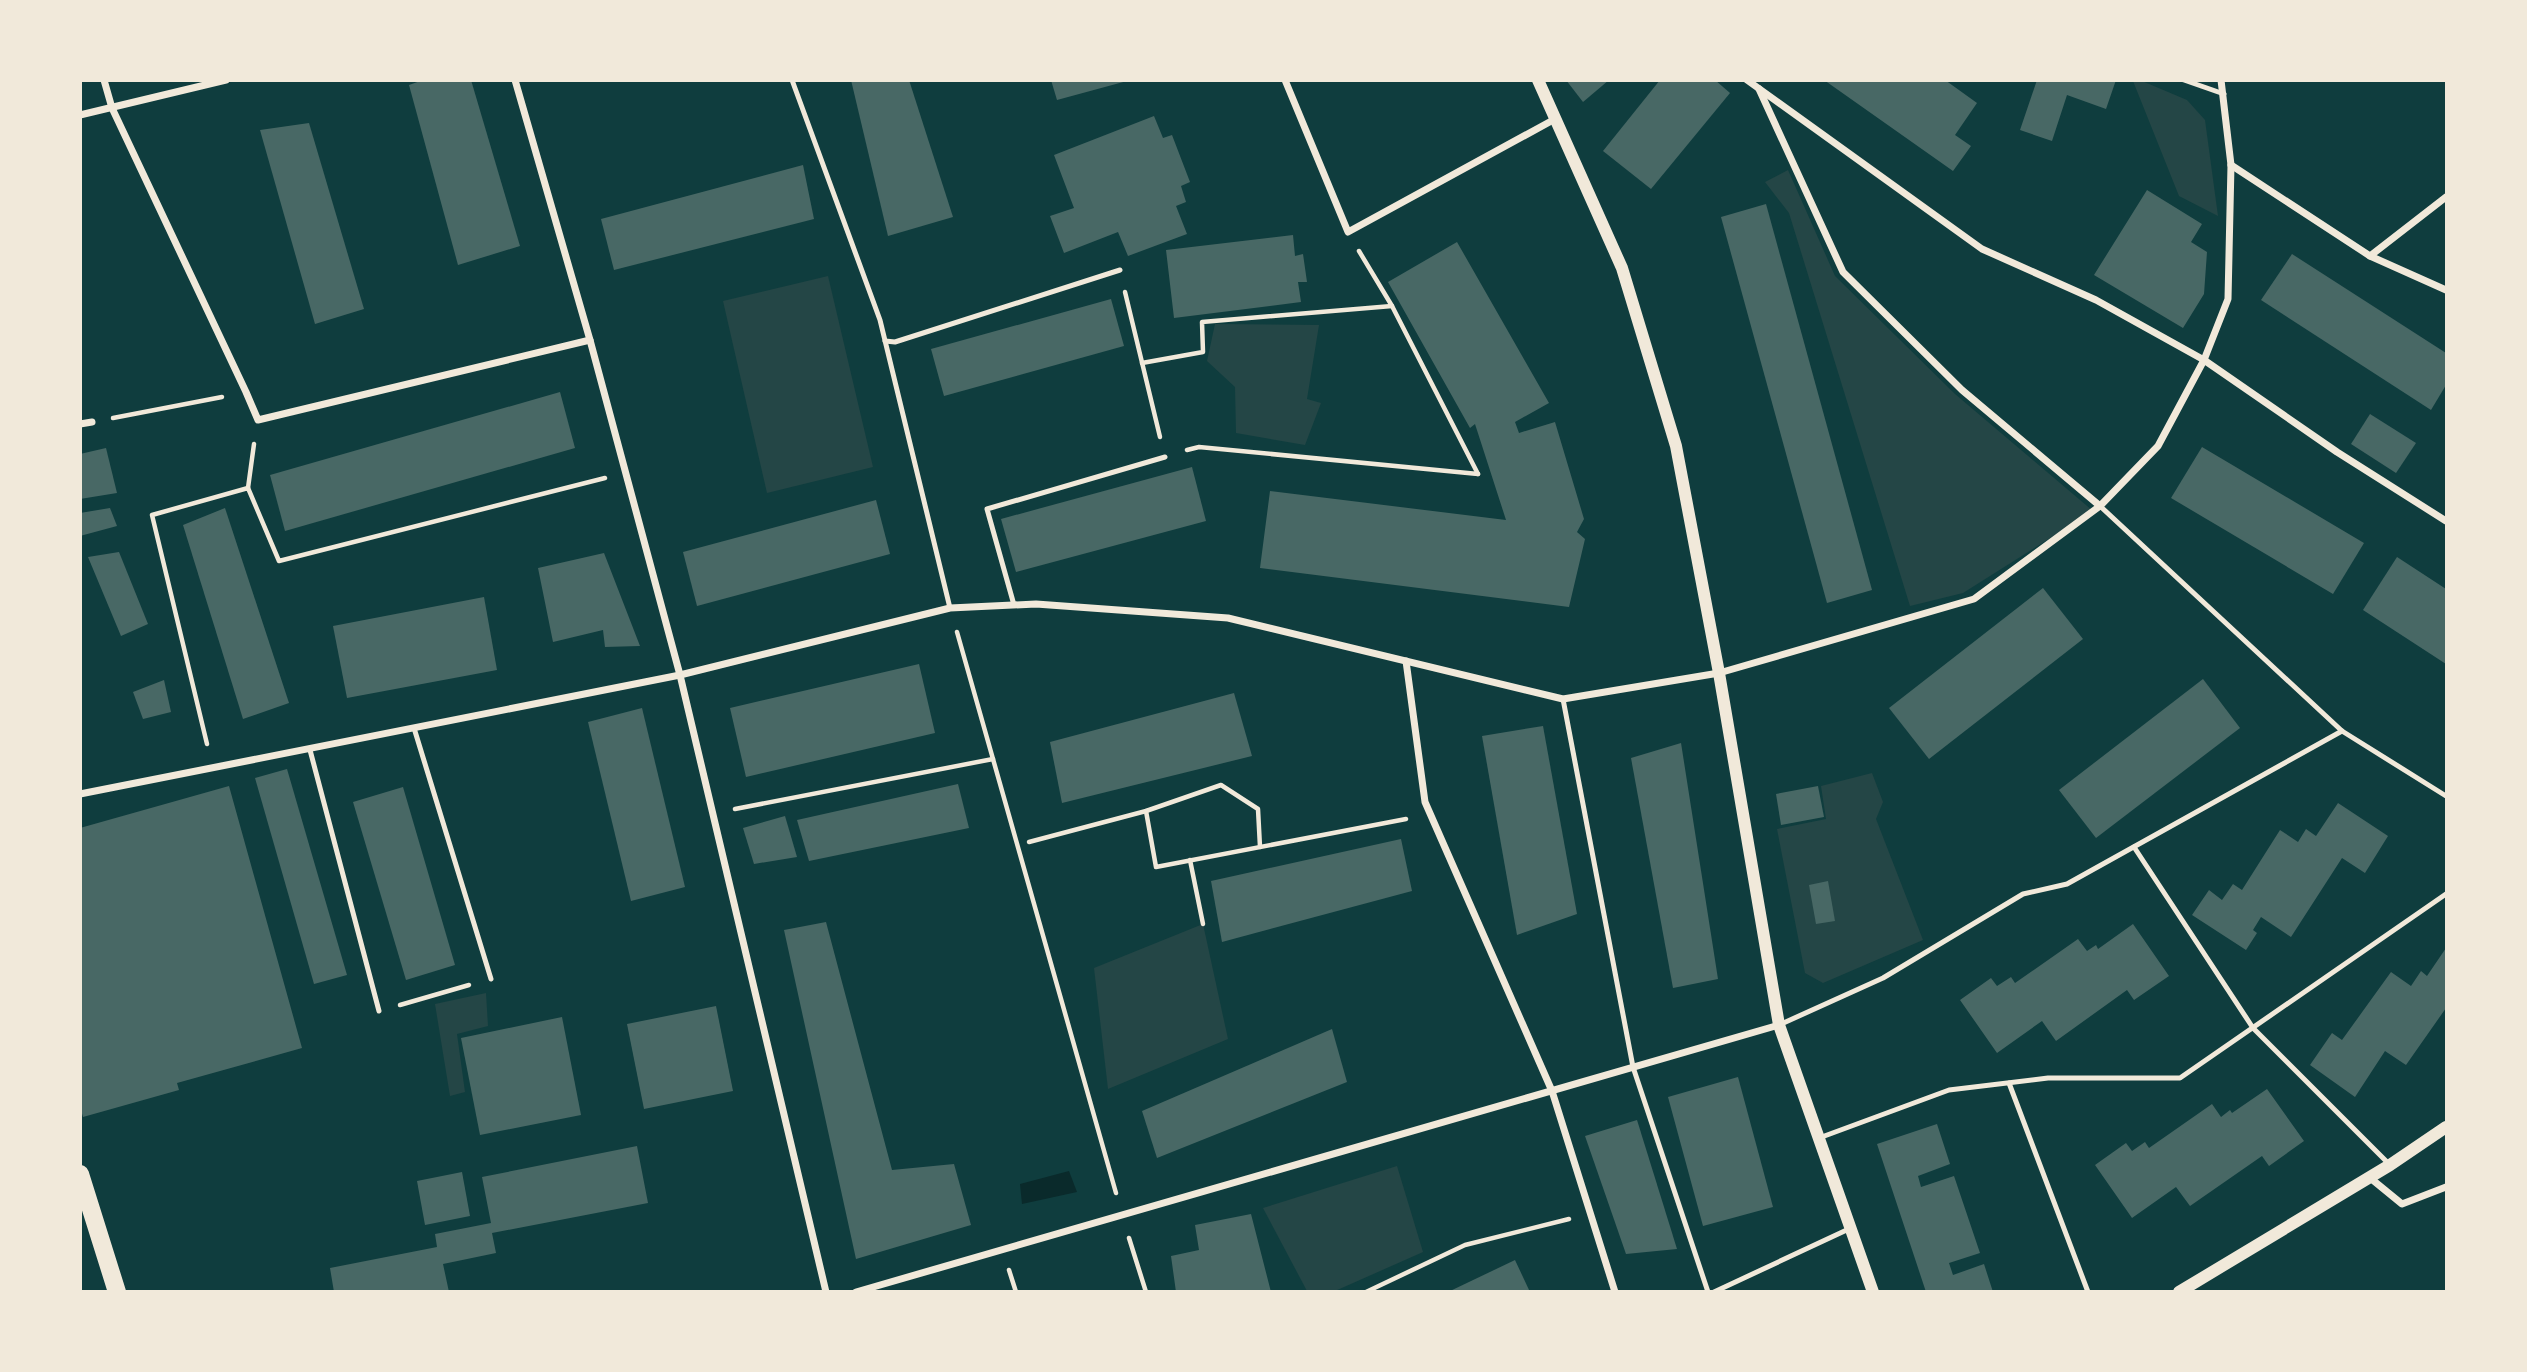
<svg xmlns="http://www.w3.org/2000/svg" width="2527" height="1372" font-family="'Fira Sans',sans-serif">
	<style>
		.green { fill: #244646 }
		.water { fill: #0a2a2b }
		.building { fill: #486865 }
		.lines { fill: none; stroke-linecap: round; stroke-linejoin: round }
		.path { stroke: #f1e9da; stroke-width: 4.5 }
		.service { stroke: #f1e9da; stroke-width: 5 }
		.minor { stroke: #f1e9da; stroke-width: 7 }
		.tertiary { stroke: #f1e9da; stroke-width: 12 }
		.primary { stroke: #f1e9da; stroke-width: 18 }
	</style>
	<rect width="100%" height="100%" fill="#0f3d3e"/>
	<g class="green">
		<polygon points="2133,81 2142,81 2187,100 2205,120 2218,216 2179,196"/>
		<polygon points="1788,170 1835,276 1955,394 2093,511 1963,593 1910,606 1789,213 1765,182"/>
		<polygon points="828,276 873,467 767,493 723,301"/>
		<polygon points="1215,324 1319,325 1307,399 1321,403 1305,445 1236,433 1235,387 1207,361"/>
		<polygon points="1872,773 1883,802 1876,819 1923,940 1823,983 1805,973 1777,829 1826,819 1821,786"/>
		<polygon points="1203,924 1228,1039 1108,1089 1094,968"/>
		<polygon points="486,993 488,1026 457,1034 465,1092 450,1096 435,1004"/>
		<polygon points="1397,1166 1423,1252 1335,1291 1307,1291 1263,1208"/>
	</g>
	<polygon class="water" points="1069,1171 1077,1192 1022,1204 1020,1184"/>
	<g class="building">
		<polygon points="423,80 471,80 520,246 458,265 409,85"/>
		<polygon points="851,80 909,80 953,217 888,236"/>
		<polygon points="1051,80 1127,80 1127,81 1057,100"/>
		<polygon points="1566,80 1609,80 1583,102"/>
		<polygon points="1660,80 1715,80 1730,93 1651,189 1603,151"/>
		<polygon points="1824,80 1945,80 1977,103 1955,135 1971,146 1953,171"/>
		<polygon points="2037,80 2116,80 2106,109 2067,95 2052,141 2020,130"/>
		<polygon points="1154,116 1163,138 1172,135 1190,182 1181,186 1186,202 1176,206 1187,234 1128,256 1118,232 1064,253 1050,216 1074,208 1054,155"/>
		<polygon points="309,123 364,309 315,324 260,130"/>
		<polygon points="803,165 814,219 614,270 601,219"/>
		<polygon points="2147,190 2202,224 2191,242 2207,252 2204,294 2183,328 2094,275"/>
		<polygon points="1766,204 1872,590 1827,603 1721,217"/>
		<polygon points="1293,235 1295,256 1303,254 1307,282 1298,282 1301,302 1174,318 1166,250"/>
		<polygon points="1457,242 1549,403 1515,422 1519,433 1555,422 1584,519 1577,532 1585,539 1569,607 1260,568 1270,491 1506,520 1475,424 1470,428 1388,282"/>
		<polygon points="2292,254 2446,353 2446,385 2431,410 2261,300"/>
		<polygon points="1111,299 1124,346 944,396 931,349"/>
		<polygon points="560,392 575,448 285,531 270,475"/>
		<polygon points="2370,414 2416,443 2396,473 2351,444"/>
		<polygon points="2202,447 2364,543 2333,594 2171,498"/>
		<polygon points="106,448 117,493 80,499 80,454"/>
		<polygon points="1192,467 1206,521 1016,572 1001,519"/>
		<polygon points="876,500 890,554 697,606 683,552"/>
		<polygon points="110,508 117,526 80,536 80,513"/>
		<polygon points="225,508 289,703 243,719 183,525"/>
		<polygon points="119,552 148,624 121,636 88,557"/>
		<polygon points="604,553 640,646 605,647 603,630 553,642 538,568"/>
		<polygon points="2397,557 2446,589 2446,664 2363,610"/>
		<polygon points="2043,588 2083,639 1929,759 1889,708"/>
		<polygon points="484,597 497,670 347,698 333,626"/>
		<polygon points="919,664 935,733 746,777 730,708"/>
		<polygon points="2203,679 2240,728 2096,838 2059,790"/>
		<polygon points="164,680 171,712 143,719 133,692"/>
		<polygon points="1234,693 1252,756 1062,803 1050,742"/>
		<polygon points="642,708 685,887 631,901 588,722"/>
		<polygon points="1543,726 1577,914 1517,935 1482,736"/>
		<polygon points="1681,743 1718,979 1673,988 1631,758"/>
		<polygon points="287,769 347,975 314,984 255,778"/>
		<polygon points="958,784 969,828 809,861 797,820"/>
		<polygon points="229,786 302,1048 177,1083 179,1090 83,1117 80,1107 80,828"/>
		<polygon points="1818,786 1824,817 1781,825 1776,794"/>
		<polygon points="403,787 455,965 406,980 353,802"/>
		<polygon points="2338,803 2388,836 2365,873 2342,858 2291,937 2261,917 2253,930 2257,933 2246,950 2192,915 2209,890 2222,900 2233,884 2242,890 2280,830 2298,842 2306,829 2316,836"/>
		<polygon points="785,816 797,857 754,864 743,828"/>
		<polygon points="1401,839 1412,891 1222,942 1211,881"/>
		<polygon points="1828,881 1835,921 1816,924 1809,885"/>
		<polygon points="826,922 892,1170 954,1164 971,1225 856,1259 784,930"/>
		<polygon points="2133,924 2169,976 2134,1000 2127,990 2056,1041 2042,1021 1997,1053 1960,1000 1991,978 1997,986 2011,977 2015,983 2078,939 2087,951 2096,945 2098,949"/>
		<polygon points="2446,948 2446,1008 2406,1065 2385,1051 2355,1097 2310,1065 2332,1033 2342,1040 2391,972 2411,986 2421,971 2427,976"/>
		<polygon points="716,1006 733,1091 644,1109 627,1024"/>
		<polygon points="562,1017 581,1115 480,1135 461,1038"/>
		<polygon points="1332,1029 1347,1082 1157,1158 1142,1111"/>
		<polygon points="1738,1077 1773,1207 1703,1226 1668,1097"/>
		<polygon points="2267,1089 2304,1141 2269,1166 2262,1156 2190,1206 2176,1187 2132,1218 2095,1165 2126,1143 2132,1151 2145,1142 2149,1148 2212,1104 2221,1117 2230,1110 2232,1113"/>
		<polygon points="1637,1120 1677,1249 1626,1254 1585,1136"/>
		<polygon points="1937,1124 1950,1164 1918,1176 1921,1187 1954,1176 1980,1253 1949,1263 1953,1275 1984,1264 1993,1292 1926,1292 1877,1144"/>
		<polygon points="637,1146 648,1203 492,1233 496,1253 443,1264 449,1292 334,1292 330,1268 437,1247 435,1234 491,1223 482,1177"/>
		<polygon points="462,1172 470,1216 425,1225 417,1181"/>
		<polygon points="1251,1214 1271,1292 1176,1292 1171,1256 1199,1250 1195,1225"/>
		<polygon points="1515,1260 1530,1292 1448,1292"/>
	</g>
	<g class="lines">
		<g class="path">
			<polyline points="1359,251 1392,306 1478,474"/>
			<polyline points="1125,292 1160,437"/>
			<polyline points="1142,363 1203,352 1202,322 1392,306"/>
			<polyline points="113,418 222,397"/>
			<polyline points="1187,450 1199,447 1478,474"/>
			<polyline points="248,488 254,444"/>
			<polyline points="957,632 1116,1193"/>
			<polyline points="207,744 152,515 248,488 279,561 605,478"/>
			<polyline points="735,809 993,759"/>
			<polyline points="1146,811 1156,867 1406,819"/>
			<polyline points="1029,842 1146,811 1221,785 1258,809 1260,847"/>
			<polyline points="1190,860 1203,924"/>
			<polyline points="400,1005 469,985"/>
			<polyline points="1129,1238 1146,1292"/>
			<polyline points="1009,1270 1016,1292"/>
			<polyline points="1366,1292 1465,1245 1569,1219"/>
		</g>
		<g class="service">
			<polyline points="792,80 880,320 950,608"/>
			<polyline points="2184,80 2224,94"/>
			<polyline points="885,341 895,342 1120,270"/>
			<polyline points="2100,506 2342,731 2446,796"/>
			<polyline points="1014,605 987,509 1165,457"/>
			<polyline points="1563,699 1633,1067 1708,1292"/>
			<polyline points="414,728 491,979"/>
			<polyline points="310,750 379,1011"/>
			<polyline points="2134,847 2253,1028 2390,1165"/>
			<polyline points="1779,1025 1883,978 2023,894 2067,884 2342,731"/>
			<polyline points="2009,1083 2088,1292"/>
			<polyline points="1819,1138 1949,1090 2048,1078 2180,1078 2446,894"/>
			<polyline points="1714,1292 1851,1228"/>
		</g>
		<g class="minor">
			<polyline points="104,80 112,108 246,392 258,420 590,340"/>
			<polyline points="515,80 590,340 680,675 826,1292"/>
			<polyline points="1285,80 1348,232 1555,119"/>
			<polyline points="1747,80 1982,249 2096,300 2204,360 2337,452 2446,521"/>
			<polyline points="1759,89 1843,272 1962,390 2100,506"/>
			<polyline points="80,115 226,80"/>
			<polyline points="2231,165 2370,256 2446,197"/>
			<polyline points="2370,256 2446,290"/>
			<polyline points="80,424 92,422"/>
			<polyline points="1406,661 1425,802 1552,1091 1615,1292"/>
			<polyline points="80,794 680,675 950,608 1036,604 1228,618 1563,699 1719,673 1974,599 2100,506 2158,446 2204,360 2228,299 2231,165 2221,80"/>
			<polyline points="2369,1177 2402,1204 2446,1187"/>
			<polyline points="856,1292 1779,1025"/>
		</g>
		<g class="tertiary">
			<polyline points="1538,80 1622,268 1676,446 1719,673 1779,1025 1873,1292"/>
			<polyline points="2179,1292 2390,1165 2446,1127"/>
		</g>
		<polyline class="primary" points="80,1174 117,1292"/>
	</g>
	<rect width="2527" height="1372" fill="none" stroke="#f1e9da" stroke-width="164"/>
</svg>
